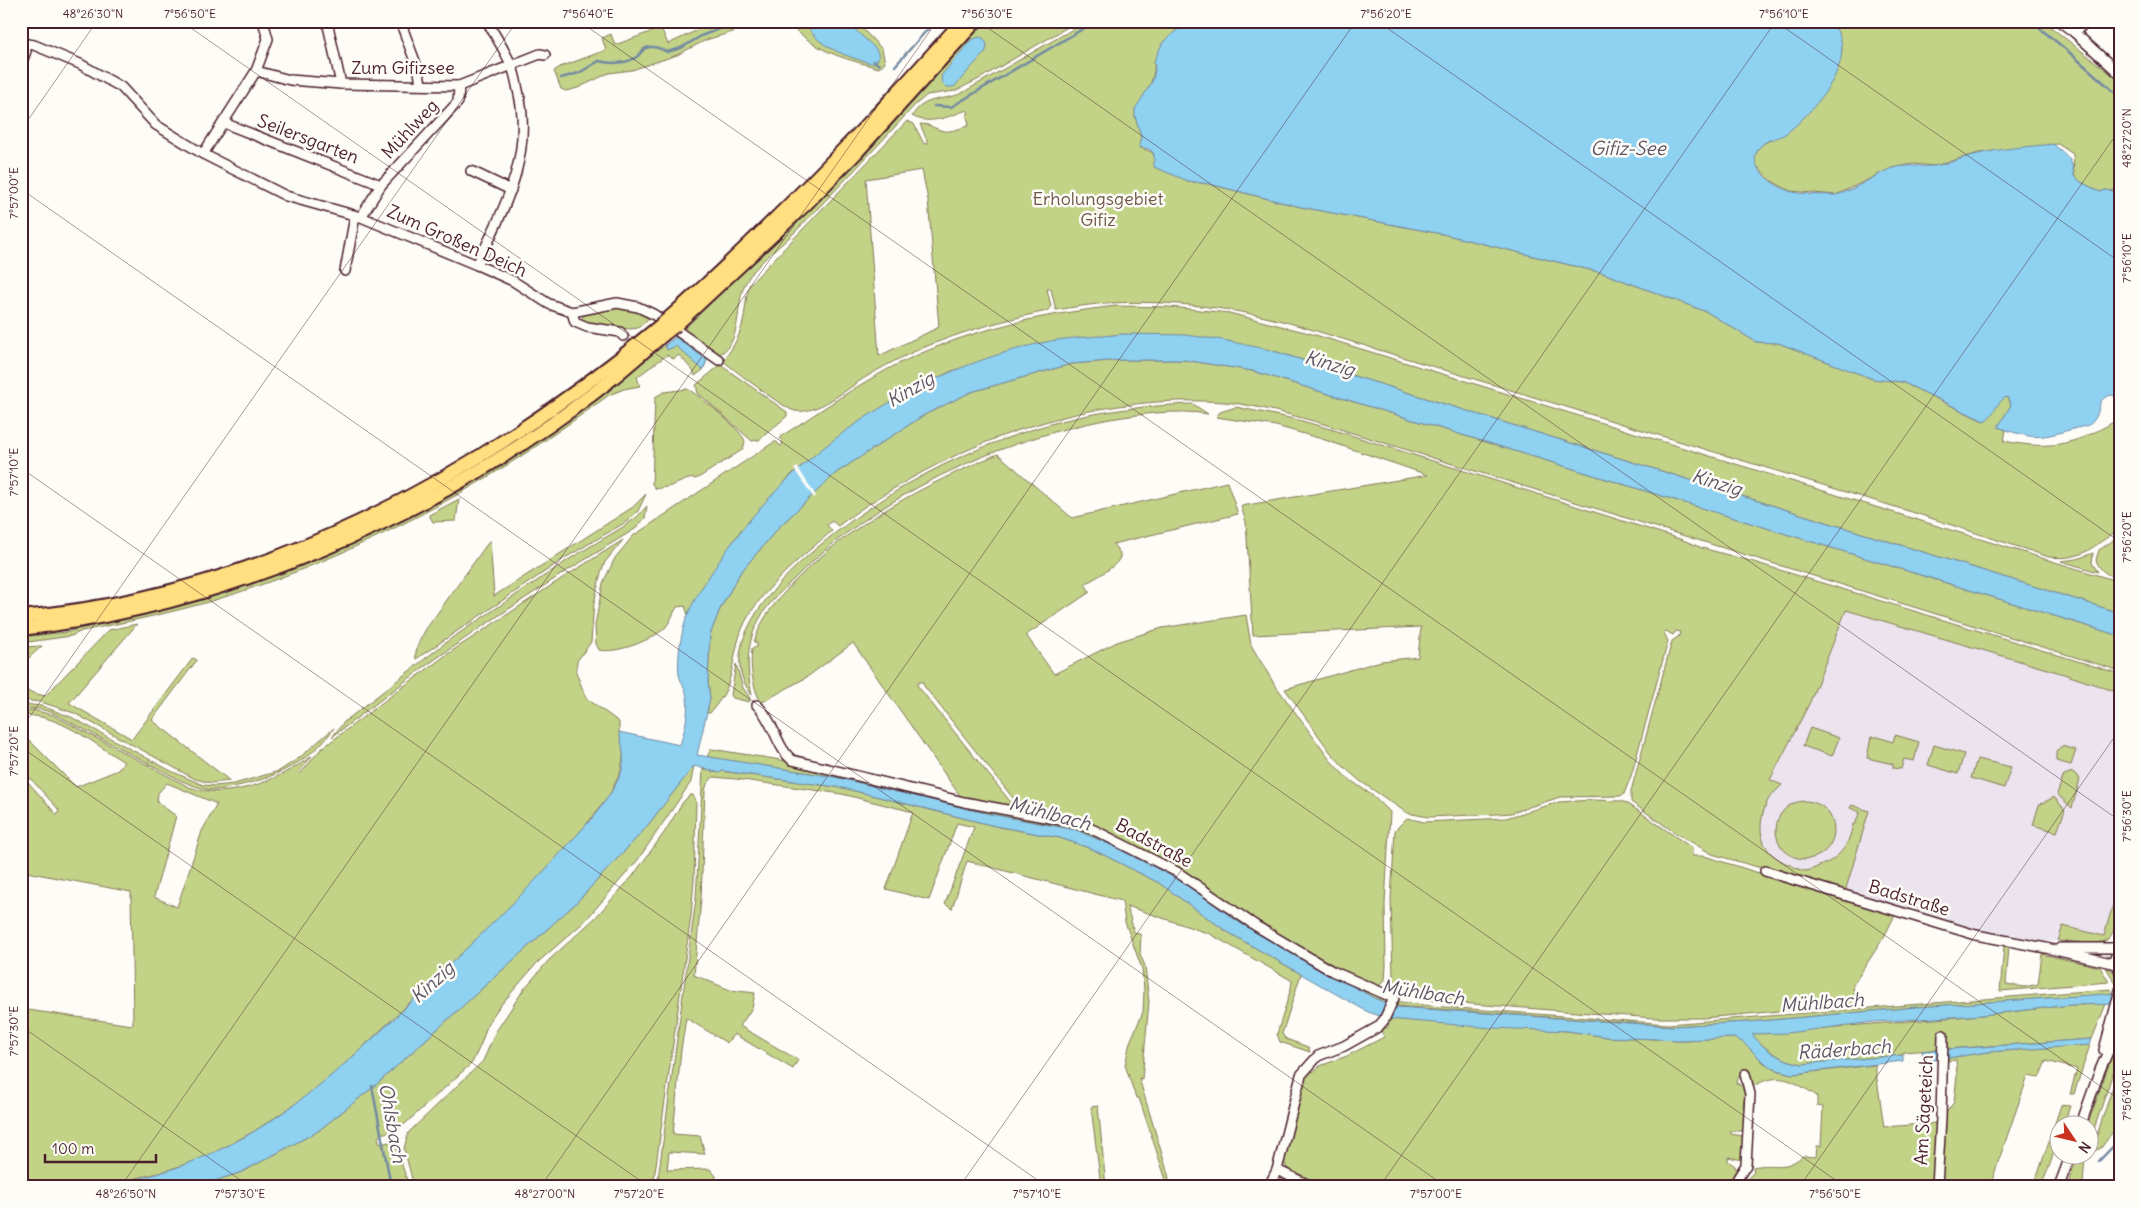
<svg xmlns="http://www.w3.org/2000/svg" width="2141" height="1207" font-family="Delius,sans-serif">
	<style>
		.built { fill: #ebe3ed }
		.green { fill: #c2d287; stroke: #867859; fill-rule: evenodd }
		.water { fill: #8fd1f1; stroke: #738aa2 }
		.pier { fill: #fdfcf7 }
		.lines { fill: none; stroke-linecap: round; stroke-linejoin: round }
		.stream { stroke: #738aa2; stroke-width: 2.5 }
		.minor-casing { stroke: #4a1f2b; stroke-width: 12 }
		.highway-casing { stroke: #4a1f2b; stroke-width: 16 }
		.minor { stroke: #fdfcf7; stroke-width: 9 }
		.highway { stroke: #ffdf80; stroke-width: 12 }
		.highway-bridge-casing { stroke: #4a1f2b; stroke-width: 16; stroke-linecap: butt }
		.highway-bridge { stroke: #ffdf80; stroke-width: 12 }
		.ticks { fill: none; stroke: #4a1f2b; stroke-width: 1; stroke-opacity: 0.45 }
		.labels { text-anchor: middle; stroke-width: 5; stroke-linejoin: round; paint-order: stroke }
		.street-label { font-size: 18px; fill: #4a1f2b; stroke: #fdfcf7 }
		.park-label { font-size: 18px; fill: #6e5547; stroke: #fdfcf7 }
		.water-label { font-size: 19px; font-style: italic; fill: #5f5466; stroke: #fdfcf7 }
		.neatline { fill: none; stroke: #4a1f2b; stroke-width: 2 }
		.ticks-label { font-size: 12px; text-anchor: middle; fill: #4a1f2b }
	</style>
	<rect width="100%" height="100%" fill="#fdfcf7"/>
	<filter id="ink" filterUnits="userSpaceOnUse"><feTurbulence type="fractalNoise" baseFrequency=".02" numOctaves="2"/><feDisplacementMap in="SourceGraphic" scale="10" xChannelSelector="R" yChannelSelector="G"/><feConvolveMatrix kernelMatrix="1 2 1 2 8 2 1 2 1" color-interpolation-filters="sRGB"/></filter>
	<g filter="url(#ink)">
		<polygon class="built" points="1846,610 2064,674 2120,693 2120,880 2102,942 2031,941 2000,936 1761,867 1756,814 1769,780 1810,702"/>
		<g class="green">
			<polygon points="717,21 750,21 736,31 706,40 677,55 632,70 609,73 578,88 566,91 561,89 554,71 560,67 606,50 602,38 611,34 615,45 661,28 668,44"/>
			<path d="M786 21H855L882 49 885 63 879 68C838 57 817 52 786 21Z"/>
			<path d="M984 21H1078L979 79 955 91 927 95 915 105C876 148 836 190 795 232 780 247 754 265 745 284 735 303 743 346 717 355L682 331 834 185 928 84Z"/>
			<path d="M1087 21H1193L1177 30 1154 61C1156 80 1143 99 1135 116L1141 136 1139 147C1145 151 1153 149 1155 158L1188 181 1209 184 1301 207 1447 235 1603 273 1707 312 1756 342 1778 343 1873 379 1902 382 1983 421 2001 399 2007 397 2011 405 1999 427 2006 430 2004 441C2053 451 2078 444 2120 418V530C2091 545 2086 561 2049 557L1915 513 1300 326C1238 308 1174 300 1110 303 1092 304 1074 307 1056 310L1051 289H1047L1051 306 1047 311C984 324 921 343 866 377 848 388 817 415 795 411 784 409 736 371 723 361 731 351 738 339 742 326 746 312 745 297 750 284L907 121 914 124 924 144 928 143 920 124C931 124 934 129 944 131 951 132 961 128 968 126L969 123 966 115 969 113 967 110C950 116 929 126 912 116 925 95 942 102 962 93ZM922 170 928 200 939 327 879 356 866 179Z"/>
			<polygon points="1829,21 2043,21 2120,81 2120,192 2106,190 2100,192 2081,182 2074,176 2073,154 2058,144 1979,153 1934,166 1913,164 1892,168 1836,195 1790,191 1770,180 1756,165 1754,159 1758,148 1762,144 1781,135 1842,50 1838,36"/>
			<path d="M1116 306 1170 307 1229 313 1309 333 2120 582V613L1270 350 1124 334 1042 343 952 371 901 396 852 427 794 472 741 530 709 577 688 615 685 606 677 607C673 613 670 623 665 628 652 640 617 654 599 650L596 644 595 625 603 583 615 558 633 536 774 442H777L780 446 783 444 780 437C821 411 860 382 904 361 974 328 1040 315 1116 306Z"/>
			<polygon points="620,307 638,310 649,318 638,328 630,329 585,323 582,318 585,314"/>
			<path d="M676 337 707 360 703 370 695 376 694 372 679 355 673 359 667 355 637 377 640 386 624 389 609 395C584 413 558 432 532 449 435 513 326 566 215 600 171 613 126 622 82 631L71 636 21 643V637L67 632 194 600 316 559 382 529 634 368Z"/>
			<path d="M1122 360H1184L1253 371 2120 636V671L1317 422C1287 414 1256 405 1224 402 1110 394 995 428 898 486 877 498 857 511 838 526L832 521 827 525 832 531C803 555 756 594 742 629 735 647 734 666 728 684 725 695 717 704 710 713H707L710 699 708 682 710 635 720 609 740 573 779 527 836 473 924 415 971 392 1071 364Z"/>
			<polygon points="719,366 722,366 787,412 787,416 759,440 752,441 698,393 696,385"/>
			<path d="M687 389C697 393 740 429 744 439 746 443 744 446 742 450L698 478 694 479 693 477 671 486 656 489 652 484 655 397 664 392Z"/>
			<path d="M1193 404 1208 414C1176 409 1142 414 1110 419 997 440 876 496 795 578 783 590 768 603 760 618 746 642 746 668 752 695 697 627 841 525 890 495 935 466 986 444 1037 428 1088 412 1140 406 1193 404Z"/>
			<path d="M1236 407 1299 420 1344 433 1683 540 1702 548 1747 560 2120 674V693L2064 674 1846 610 1810 702 1770 780 1782 785C1777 790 1770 796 1767 802 1755 829 1760 854 1790 865 1794 867 1800 870 1804 871 1809 871 1815 868 1819 866 1840 859 1849 845 1853 824H1855L1860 812 1850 808 1852 805 1869 811 1845 892 1712 854 1674 832 1631 802V791L1672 641 1679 636 1680 632 1676 631 1673 635 1666 631 1664 633 1668 641 1632 773 1624 794 1620 796 1560 797 1511 813 1497 814 1428 817 1407 813 1360 781 1345 768 1331 753 1285 689 1381 661 1418 657 1421 627 1253 635 1246 522 1241 506 1428 475 1322 439 1276 426 1216 417 1220 412Z"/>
			<path d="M998 454 1072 518 1227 482 1238 514 1113 544C1115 547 1119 551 1120 554 1123 564 1093 579 1085 584L1090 592 1026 635 1054 674 1117 642 1162 628 1246 615 1251 645 1273 682 1330 760 1346 777 1376 798 1390 812 1385 904 1386 966 1385 980 1378 987 1352 977 1243 914 1144 849 1086 824 1024 812 924 686 923 682H919L917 685 1017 810 960 796 853 643 807 677 761 703C752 685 750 668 752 648L757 647V643L754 642C762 616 778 599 796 580 853 522 924 485 998 454Z"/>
			<path d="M646 494 638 511 626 522 565 558 416 659C414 649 421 638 426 629L490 540 494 596 633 507Z"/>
			<polygon points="459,499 456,521 433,522 429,515"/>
			<polygon points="647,506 645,518 635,529 565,572 483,626 424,667 332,737 344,722 449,640 571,558 623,527 637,517"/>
			<path d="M2120 536V579C2108 575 2100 572 2096 560L2099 550Z"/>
			<path d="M623 540 605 562 601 572 594 603 591 642 577 661 576 672 586 698 619 722V732L624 750 621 771 609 796 580 832 520 898 361 1049 311 1094 253 1132 204 1158 159 1173 105 1185 21 1186V1009L132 1025 133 1022 131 892 21 871V774L57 815 59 810 21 768V732L76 787 118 770 124 762C96 745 55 711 21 716V711L33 710 53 715 189 787C230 801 278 780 312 756L299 772 300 774 320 750 400 689 449 653 561 579ZM167 783 217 804 202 831 177 907 154 897 176 816 157 802 158 793Z"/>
			<polygon points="2093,553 2092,563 2098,572 2061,561 2077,559"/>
			<polygon points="137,624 69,703 132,739 193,658 197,660 152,720 230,781 211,783 195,779 74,713 41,702 21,700 21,692 23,690 45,696 109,630"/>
			<polygon points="42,646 21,665 21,647"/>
			<polygon points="736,664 743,688 750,698 749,702 733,698 731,695"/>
			<path d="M22 704 42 706 71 717 171 771 203 785 215 786 234 784 279 771 299 758 334 728C312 760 279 776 242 785 232 787 222 790 212 790 201 789 192 785 182 781L51 712 39 709 21 708Z"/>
			<polygon points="1810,728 1839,738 1832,756 1803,746"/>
			<polygon points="1895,735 1919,742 1914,761 1904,759 1901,769 1893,768 1893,764 1867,758 1871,737 1878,737 1893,742"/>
			<polygon points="1934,745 1964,754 1958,774 1928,765"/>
			<polygon points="2062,746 2076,750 2071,765 2056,761 2056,751"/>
			<polygon points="711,749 781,760 1074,826 1132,850 1389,1001 1389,1004 1374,998 1240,923 1205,897 1153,865 1109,844 1076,830 985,813 835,777 707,757"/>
			<polygon points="1977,759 2011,767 2004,788 1971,778"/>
			<polygon points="694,765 691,782 637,861 584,922 537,963 499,1007 488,1023 481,1044 472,1063 395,1133 383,1133 378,1137 380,1144 394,1141 409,1186 199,1186 242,1172 318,1131 377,1084 576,903 644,830"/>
			<polygon points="703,769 720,773 721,771 843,788 995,826 1060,838 1092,849 1159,883 1226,931 1301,974 1282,1034 1286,1039 1308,1047 1310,1052 1280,1042 1277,1034 1291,988 1292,981 1289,979 1210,934 1127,906 1134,932 1141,935 1140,954 1145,966 1149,1002 1142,1079 1139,1078 1168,1174 1170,1186 1168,1186 1139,1098 1136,1098 1125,1065 1130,1042 1143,1012 1144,990 1142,969 1125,922 1122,901 967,861 952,909 945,904 974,827 957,823 929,900 886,889 913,812 842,794 736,779 713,777 707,784 705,791 701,899 694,975 730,990 755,993 752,1008 740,1026 798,1060 793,1069 734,1034 727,1043 686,1018 681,1050 673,1134 700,1136 705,1154 669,1152 667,1170 710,1169 716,1176 716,1184 666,1182 665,1186 657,1186 696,899"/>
			<polygon points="2073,772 2080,779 2072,808 2057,794 2064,775"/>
			<polygon points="690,795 693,795 696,802 694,880 691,916 653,1186 414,1186 404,1149 408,1133 483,1061 495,1033 524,989 549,960 595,918 632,877 664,833 683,802"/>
			<polygon points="2054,797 2065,810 2057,832 2033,825 2039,805"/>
			<polygon points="1593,800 1620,801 1627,803 1692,848 1692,856 1704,856 1895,915 1884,937 1853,985 1856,1004 1703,1018 1654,1018 1434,1001 1408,992 1393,979 1391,899 1395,830 1407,818 1424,822 1506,818 1559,802"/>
			<circle cx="1805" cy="830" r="29"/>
			<path d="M2120 880C2120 894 2120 939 2102 942 2089 944 2072 941 2058 941L2063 926 2104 936Z"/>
			<polygon points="2004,946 2009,947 2006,984 2024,987 2038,984 2042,954 2100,967 2109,982 2000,991"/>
			<polygon points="2105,966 2117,974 2119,985 2116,984"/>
			<polygon points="2111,989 2111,994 1917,1007 1749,1022 1672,1026 1394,1006 1397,1001 1401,1002 1431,1006 1668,1024"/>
			<path d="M2106 1004 2092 1039 1903 1052V1055L1802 1064C1780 1060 1766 1050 1751 1034L1982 1015 2071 1005Z"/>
			<path d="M1389 1019 1568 1031 1607 1037 1681 1040 1733 1038 1740 1039 1764 1063 1779 1071 1793 1074 1875 1065 1884 1127 1937 1123 1933 1186H1740L1754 1172 1753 1167C1776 1162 1783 1172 1803 1156L1816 1157 1817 1146H1821L1823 1107 1817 1106V1096C1793 1081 1781 1071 1753 1086L1742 1072 1736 1083 1745 1087 1746 1093 1743 1105 1746 1114 1744 1128 1741 1131H1731V1134L1743 1136V1160L1728 1157V1161L1735 1166 1737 1171 1730 1186H1319L1288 1170 1282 1158C1294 1129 1297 1097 1308 1068L1313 1072 1320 1066 1347 1056 1384 1037 1381 1030 1388 1027Z"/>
			<polygon points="2120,1040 2120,1052 2089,1144 2088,1124 2114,1049"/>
			<polygon points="2090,1045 2074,1094 2070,1094 2077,1069 2046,1061 2039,1078 2028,1076 1990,1186 1939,1186 1942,1119 1954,1102 1957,1076 1956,1060 1947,1061 1947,1058 1988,1052"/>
			<polygon points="2120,1065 2120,1122 2101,1148 2094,1151 2093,1147"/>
			<path d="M2061 1105 2070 1106 2064 1124H2058C2058 1146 2050 1166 2041 1186H2034Z"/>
			<polygon points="1098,1106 1106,1186 1101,1186 1091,1107"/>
			<polygon points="2078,1155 2085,1155 2083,1186 2067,1186"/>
		</g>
		<g class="water">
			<path d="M807 21H846L876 49C879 55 880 59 874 63H870C851 58 810 45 807 21Z"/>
			<path d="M1193 21H1829C1866 54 1814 111 1788 132 1780 139 1766 138 1759 148 1745 166 1773 185 1789 191 1798 194 1823 195 1834 195 1849 194 1877 173 1893 168 1907 164 1920 167 1934 166 1948 164 1963 157 1978 154 2002 148 2028 147 2053 144 2066 155 2073 158 2074 176L2081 182 2100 192 2105 190 2120 192V399L2112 395C2095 398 2102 410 2094 420 2089 427 2084 426 2077 428 2039 438 2037 441 1998 427L2011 405 2007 397C1996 401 1995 416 1984 421L1902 382 1873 379 1778 343 1756 342 1707 312 1603 273 1447 235 1301 207 1209 184 1188 181 1154 167V154L1149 149 1139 147 1141 136 1135 116V109L1152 82 1155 70 1154 61 1163 42 1177 30Z"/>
			<polygon points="979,37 983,38 987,44 986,51 954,87 946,87 942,83 941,76 971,40"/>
			<path d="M1124 334 1185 335 1223 340 1270 350 2120 613V636L1253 371 1184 360H1122L1071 364 971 392 924 415 836 473 779 527 740 573 720 609 710 635 708 682 710 699 697 755 835 777 985 813 1076 830 1109 844 1185 883 1240 923 1374 998 1396 1007 1672 1026 1749 1022 1917 1007 2120 993V1004L2071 1005 1982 1015 1873 1022 1787 1033 1752 1034C1765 1051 1781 1060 1802 1064L1903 1055V1061L1793 1074C1783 1072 1772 1069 1764 1062 1753 1054 1746 1041 1733 1038L1681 1040 1607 1037 1568 1031 1492 1028 1389 1019 1368 1012 1343 998 1226 931 1159 883 1092 849 1060 838 995 826 843 788 722 771 720 773 694 766 644 830 576 903 377 1084 318 1131 242 1172 199 1186H94C149 1181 205 1160 253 1132 333 1084 397 1014 465 950 499 917 533 884 565 848 586 825 609 802 621 773 626 759 622 745 619 732L680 745C685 729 689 713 687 697 686 689 681 683 679 675 677 657 681 633 687 616 696 594 711 574 724 554 798 447 914 372 1041 343 1067 337 1097 337 1124 334Z"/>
			<polygon points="676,337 707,360 703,370 676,346 667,350 665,345"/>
			<polygon points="2092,1039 2090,1045 1988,1052 1928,1061 1927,1057 1923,1057 1922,1051"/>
		</g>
		<polygon class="pier" points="799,466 798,468 816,496 814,498 794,469"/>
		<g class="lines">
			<g class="stream">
				<polyline points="2031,21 2069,52 2120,97"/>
				<polyline points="874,61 879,65"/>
				<polyline points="895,66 935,21"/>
				<path d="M561 78 579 73 599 61C611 64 624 64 635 58 639 56 641 52 644 49 651 45 660 48 667 52L681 48 701 36 739 21"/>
				<polyline points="934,106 951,107 1096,21"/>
				<polyline points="372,1086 391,1186"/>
				<polyline points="2099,1161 2120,1139"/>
				<polyline points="21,1176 28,1186"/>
			</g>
			<defs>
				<g id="minor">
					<polyline points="327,21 341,84"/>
					<polyline points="400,21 419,72 421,84"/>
					<polyline points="2059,21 2074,32 2120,74"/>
					<polyline points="2074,32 2088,21"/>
					<polyline points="21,36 26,51 21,65"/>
					<polyline points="21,43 34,45 80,64 121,87 156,125 203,154 286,196 361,217 477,265 513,281 549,304 572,312 617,303 638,307 653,314 719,360"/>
					<polyline points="256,71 290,80 341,84 459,86 540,54 545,55"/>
					<polyline points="224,123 381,185"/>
					<polyline points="203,154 256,71 268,39 263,21"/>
					<polyline points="471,171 511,190"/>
					<polyline points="361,217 381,185 458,102 459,86"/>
					<path d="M477 265C504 208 534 155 518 90 516 82 515 72 511 65 505 50 495 36 487 21"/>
					<polyline points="345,271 355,216"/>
					<polyline points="572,312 575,322 587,327 620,332 623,336"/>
					<path d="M757 705C774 721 776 747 792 760L964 802 1077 823 1096 831 1177 872 1256 926 1332 971 1394 998 1384 1020 1378 1027 1344 1046 1318 1056 1301 1075 1277 1170 1269 1186"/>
					<polyline points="1765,871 1976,935 2046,948 2116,964"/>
					<polyline points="2060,948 2120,948"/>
					<polyline points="2120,948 2115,958 2120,972"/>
					<polyline points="2104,1050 2120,990"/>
					<polyline points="2081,1124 2100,1070 2120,1024"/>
					<polyline points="1277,1170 1311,1186"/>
					<polyline points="1733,1186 1746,1165 1750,1094 1745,1074"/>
					<polyline points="1937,1186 1941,1118 1943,1035"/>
					<polyline points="2059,1186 2071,1154"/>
				</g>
				<g id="highway">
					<path d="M669 318C775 224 868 127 962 21"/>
					<polyline points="676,325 806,204 856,153 976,21"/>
					<path d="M21 617C260 596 475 479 656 329"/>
					<path d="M21 629C225 606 431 518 594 393 618 375 640 355 663 335"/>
				</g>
			</defs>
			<use href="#minor" class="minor-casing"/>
			<use href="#highway" class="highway-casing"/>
			<use href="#minor" class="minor"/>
			<use href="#highway" class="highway"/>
			<defs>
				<g id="highway-bridge">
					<polyline points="656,329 669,318"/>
					<polyline points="663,335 676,325"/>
				</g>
			</defs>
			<use href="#highway-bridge" class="highway-bridge-casing"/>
			<use href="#highway-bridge" class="highway-bridge"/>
		</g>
	</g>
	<path class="ticks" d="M181 21 1844 1186M579 21 2120 1100M978 21 2120 821M1377 21 2120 542M1775 21 2120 262M21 130 97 21M21 189 1445 1186M21 468 1046 1186M21 729 517 21M21 747 648 1186M21 1026 249 1186M121 1186 937 21M541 1186 1356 21M960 1186 1776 21M1380 1186 2120 129M1800 1186 2120 729"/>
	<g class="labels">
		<g class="street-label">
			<text x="403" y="74">Zum Gifizsee</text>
			<text transform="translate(410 129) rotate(-47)" y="6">Mühlweg</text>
			<text transform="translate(308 139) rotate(21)" y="6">Seilersgarten</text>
			<text transform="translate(457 241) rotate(24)" y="6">Zum Großen Deich</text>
			<text transform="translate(1154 843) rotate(28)" y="6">Badstraße</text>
			<text transform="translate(1909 898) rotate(17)" y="6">Badstraße</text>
			<text transform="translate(1924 1110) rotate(-87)" y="6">Am Sägeteich</text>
		</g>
		<g class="park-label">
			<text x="1098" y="205">Erholungsgebiet<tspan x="1098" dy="21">Gifiz</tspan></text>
		</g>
		<g class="water-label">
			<text x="1628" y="155">Gifiz-See</text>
			<text transform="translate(1330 363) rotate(16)" y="7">Kinzig</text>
			<text transform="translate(910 389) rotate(-30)" y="7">Kinzig</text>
			<text transform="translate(1717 482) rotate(17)" y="7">Kinzig</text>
			<text transform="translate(1050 813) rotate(15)" y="7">Mühlbach</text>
			<text transform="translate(432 982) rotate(-42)" y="7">Kinzig</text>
			<text transform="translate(1423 992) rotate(9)" y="7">Mühlbach</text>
			<text transform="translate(1822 1002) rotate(-4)" y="7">Mühlbach</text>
			<text transform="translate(1844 1049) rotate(-4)" y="7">Räderbach</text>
			<text transform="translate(393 1123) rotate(80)" y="7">Ohlsbach</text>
		</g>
	</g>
	<rect width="2141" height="1207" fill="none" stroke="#fdfcf7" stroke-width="55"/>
	<g transform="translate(2074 1140) rotate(125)"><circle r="24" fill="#fdfcf7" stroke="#b5a4a5"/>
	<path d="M0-4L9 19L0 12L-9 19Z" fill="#c8321e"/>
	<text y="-8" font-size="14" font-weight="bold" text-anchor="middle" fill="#4a1f2b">N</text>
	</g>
	<path d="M45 1154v8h111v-8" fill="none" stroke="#4a1f2b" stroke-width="2.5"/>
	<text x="52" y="1154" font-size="15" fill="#4a1f2b" stroke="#fdfcf7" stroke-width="4" paint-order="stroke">100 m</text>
	<rect x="28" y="28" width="2086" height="1152" class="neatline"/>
	<g class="ticks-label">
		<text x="93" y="18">48°26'30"N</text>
		<text x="190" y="18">7°56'50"E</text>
		<text x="588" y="18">7°56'40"E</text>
		<text x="987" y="18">7°56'30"E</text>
		<text x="1386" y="18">7°56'20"E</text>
		<text x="1784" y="18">7°56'10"E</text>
		<text transform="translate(2127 138) rotate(-90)" y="4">48°27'20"N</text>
		<text transform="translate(14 193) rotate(-90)" y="4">7°57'00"E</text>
		<text transform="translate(2127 258) rotate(-90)" y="4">7°56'10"E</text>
		<text transform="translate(14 472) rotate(-90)" y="4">7°57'10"E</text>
		<text transform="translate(2127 537) rotate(-90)" y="4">7°56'20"E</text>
		<text transform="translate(14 751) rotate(-90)" y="4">7°57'20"E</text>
		<text transform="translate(2127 816) rotate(-90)" y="4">7°56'30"E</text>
		<text transform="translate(14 1031) rotate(-90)" y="4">7°57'30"E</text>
		<text transform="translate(2127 1095) rotate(-90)" y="4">7°56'40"E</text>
		<text x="126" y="1198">48°26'50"N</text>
		<text x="240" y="1198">7°57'30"E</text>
		<text x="545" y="1198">48°27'00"N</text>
		<text x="639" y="1198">7°57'20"E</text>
		<text x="1037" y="1198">7°57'10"E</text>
		<text x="1436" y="1198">7°57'00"E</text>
		<text x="1835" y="1198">7°56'50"E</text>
	</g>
</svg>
